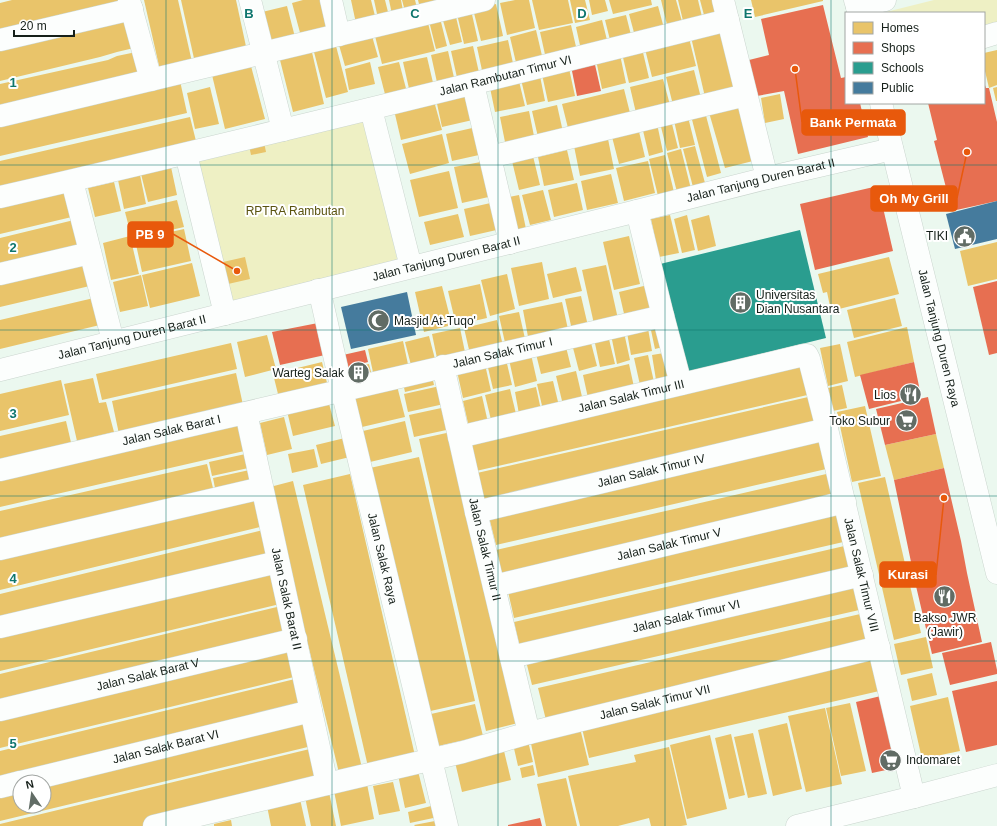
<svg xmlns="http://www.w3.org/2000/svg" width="997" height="826" font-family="Helvetica,sans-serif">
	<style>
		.green { fill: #eef0c4 }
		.homes { fill: #e9c46a }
		.shops { fill: #e76f51 }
		.schools { fill: #2a9d8f }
		.public { fill: #457b9d }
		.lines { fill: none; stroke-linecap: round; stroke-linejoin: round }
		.minor-casing { stroke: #cad5ce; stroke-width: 23 }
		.major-casing { stroke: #cad5ce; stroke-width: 23 }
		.minor { stroke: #fcfefd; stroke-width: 22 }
		.major { stroke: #fcfefd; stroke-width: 22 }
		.grid { fill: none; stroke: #0f766e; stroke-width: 1; stroke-opacity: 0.55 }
		.labels { text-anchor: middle; stroke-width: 4; stroke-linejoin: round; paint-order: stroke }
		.street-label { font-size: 12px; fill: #16201a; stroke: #fff }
		.park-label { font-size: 12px; fill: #5a530f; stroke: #fff }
		.poi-label { font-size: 12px; fill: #16201a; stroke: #fff; text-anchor: end }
		.grid-label { font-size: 13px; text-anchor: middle; font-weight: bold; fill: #0f766e; stroke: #fff; stroke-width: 4; stroke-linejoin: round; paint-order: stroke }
		.leader { fill: none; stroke: #e8590c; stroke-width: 1.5 }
		.callout-dot { fill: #e8590c; stroke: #fff; stroke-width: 1.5 }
		.callout { fill: #e8590c; stroke: #e8590c; stroke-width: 1.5 }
		.callout-label { font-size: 13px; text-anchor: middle; font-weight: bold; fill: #fff }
	</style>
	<rect width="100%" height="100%" fill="#ebf8ef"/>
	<g class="green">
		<polygon points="934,0 997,0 997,22 984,25 984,13 882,13"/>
		<polygon points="364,118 398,263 226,303 192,158"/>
	</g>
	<g class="homes">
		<polygon points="12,0 126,0 0,38 0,3"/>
		<polygon points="144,0 178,0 192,62 160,70"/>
		<polygon points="181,0 236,0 247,51 195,63"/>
		<polygon points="303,0 327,0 335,32 302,40 292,3"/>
		<polygon points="351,0 371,0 377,24 357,28"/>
		<polygon points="374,0 385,0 390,20 379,23"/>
		<polygon points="389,0 401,0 404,16 393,19"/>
		<polygon points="402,0 415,0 418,12 406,15"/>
		<polygon points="418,0 436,0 438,8 421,12"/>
		<polygon points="515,0 529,0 535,28 507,35 500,3"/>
		<polygon points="532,0 568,0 573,23 539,30"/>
		<polygon points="570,0 585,0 590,20 575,23"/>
		<polygon points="589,0 605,0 608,11 592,15"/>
		<polygon points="609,0 651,0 652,5 613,14"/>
		<polygon points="661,0 676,0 683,25 668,29"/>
		<polygon points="678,0 698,0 703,21 684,25"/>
		<polygon points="700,0 719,0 723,15 705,19"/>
		<polygon points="751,0 823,0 823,1 755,17"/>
		<polygon points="496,4 503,36 481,41 473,9"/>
		<polygon points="287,6 296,41 266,48 258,13"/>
		<polygon points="658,6 665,32 636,40 629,14"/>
		<polygon points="471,10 478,41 464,44 457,14"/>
		<polygon points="455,13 462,42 450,45 442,17"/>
		<polygon points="131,14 138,47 117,52 100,57 0,81 0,45"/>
		<polygon points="626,15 632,39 611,44 605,20"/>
		<polygon points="440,18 447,46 436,49 429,21"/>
		<polygon points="602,20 608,44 581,50 576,27"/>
		<polygon points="428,23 435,51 382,64 375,36"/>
		<polygon points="571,25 577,51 546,59 540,32"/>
		<polygon points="727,29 741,88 705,97 691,37"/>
		<polygon points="536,30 543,60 517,67 510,37"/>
		<polygon points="688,34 696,66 652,77 644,45"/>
		<polygon points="372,36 378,57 345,66 339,45"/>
		<polygon points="508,40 514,68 483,75 477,47"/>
		<polygon points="641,44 649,78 629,83 621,49"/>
		<polygon points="336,46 348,92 326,98 314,52"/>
		<polygon points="473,46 480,77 458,82 451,51"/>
		<polygon points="311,48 324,104 293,112 279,56"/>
		<polygon points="619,50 626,83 602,89 595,55"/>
		<polygon points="997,50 997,85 989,88 984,67 984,53"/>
		<polygon points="141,51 147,78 0,114 0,84 108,60 117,56"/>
		<polygon points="448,51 455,82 438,87 431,55"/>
		<polygon points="427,57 434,87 410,93 403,62"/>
		<polygon points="370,62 375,84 349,90 345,69"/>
		<polygon points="399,62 408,96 387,102 378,67"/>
		<polygon points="568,64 575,96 548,102 541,70"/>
		<polygon points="251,66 265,119 225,129 212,75"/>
		<polygon points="694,70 701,98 673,105 666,77"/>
		<polygon points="539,71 545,101 527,105 520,75"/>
		<polygon points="518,77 525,106 495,112 489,83"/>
		<polygon points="663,79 670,105 636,113 630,87"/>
		<polygon points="180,81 187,113 0,156 0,122"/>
		<polygon points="210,87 219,124 195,129 187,93"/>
		<polygon points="997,87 997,101 996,101 993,88"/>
		<polygon points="624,89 631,117 569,132 562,104"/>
		<polygon points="471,91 477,119 442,127 436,99"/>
		<polygon points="780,94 784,119 765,123 761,98"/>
		<polygon points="434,101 442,130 401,140 394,110"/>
		<polygon points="737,101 753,161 725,168 708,109"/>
		<polygon points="557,105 563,132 538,137 532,111"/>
		<polygon points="704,108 721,173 707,177 690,112"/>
		<polygon points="529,111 535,141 506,147 500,117"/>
		<polygon points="687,113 695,145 680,148 673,116"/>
		<polygon points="670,116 678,148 667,151 659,119"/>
		<polygon points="190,117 197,145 0,190 0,161"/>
		<polygon points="656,119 663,152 649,156 641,122"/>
		<polygon points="637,123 645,157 619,164 610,129"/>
		<polygon points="481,126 488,153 452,161 446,134"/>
		<polygon points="442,134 449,163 410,174 402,144"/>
		<polygon points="607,134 614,169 580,176 573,141"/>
		<polygon points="264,142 266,152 251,155 249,145"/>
		<polygon points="695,146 705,183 693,187 683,149"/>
		<polygon points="681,149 691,189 677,192 667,153"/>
		<polygon points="567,150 574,180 544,186 538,157"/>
		<polygon points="532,152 540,185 519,190 511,157"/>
		<polygon points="665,155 674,192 658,196 649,159"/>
		<polygon points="486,161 493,196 462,203 454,167"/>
		<polygon points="648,161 655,193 624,201 616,168"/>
		<polygon points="171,167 177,195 148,202 141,174"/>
		<polygon points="449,171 458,208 419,217 410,180"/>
		<polygon points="611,174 618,203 587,210 581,181"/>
		<polygon points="140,175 146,204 124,209 118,180"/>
		<polygon points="114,182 121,211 95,217 88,188"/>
		<polygon points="577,183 583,210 554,217 548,190"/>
		<polygon points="70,187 76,216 0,234 0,203"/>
		<polygon points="543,190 551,220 530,225 522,195"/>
		<polygon points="519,195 526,229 516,231 509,197"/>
		<polygon points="177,200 184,227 132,239 125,212"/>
		<polygon points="495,202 501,229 470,236 464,209"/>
		<polygon points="458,214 464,237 430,245 424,222"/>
		<polygon points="670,215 679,253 659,257 651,219"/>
		<polygon points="687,215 695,250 682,253 674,219"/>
		<polygon points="709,215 716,246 698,251 691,220"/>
		<polygon points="74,220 81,247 0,266 0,238"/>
		<polygon points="184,229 191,261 142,272 135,240"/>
		<polygon points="130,236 139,274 111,280 103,243"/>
		<polygon points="629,236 640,284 614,290 603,242"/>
		<polygon points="997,242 997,279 968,286 960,251"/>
		<polygon points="87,257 94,285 0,307 0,277"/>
		<polygon points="245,257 250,279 228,284 223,262"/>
		<polygon points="889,257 899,294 831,311 827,292 823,293 818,274"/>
		<polygon points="542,262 549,299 519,306 511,268"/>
		<polygon points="192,263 200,296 150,308 142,275"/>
		<polygon points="606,265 618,319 594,324 582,270"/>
		<polygon points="576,267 582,291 553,298 547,274"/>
		<polygon points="507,274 515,309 490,316 481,280"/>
		<polygon points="141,275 148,306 120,312 113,282"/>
		<polygon points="480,284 487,318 456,325 448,291"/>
		<polygon points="652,284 658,310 625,318 619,292"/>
		<polygon points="442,286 452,325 424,332 415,292"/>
		<polygon points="581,296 588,326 572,330 565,299"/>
		<polygon points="98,297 104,324 0,349 0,320"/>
		<polygon points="895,298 902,326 854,338 847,310"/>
		<polygon points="562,302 569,334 529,342 523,310"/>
		<polygon points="519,312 526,343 506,347 499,316"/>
		<polygon points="661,319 667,346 655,349 649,321"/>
		<polygon points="497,320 503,346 470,354 464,328"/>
		<polygon points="647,323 652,351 631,355 626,327"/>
		<polygon points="907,327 914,362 855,377 847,342"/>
		<polygon points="460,328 466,357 438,363 432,334"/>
		<polygon points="623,328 630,360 617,364 610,330"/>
		<polygon points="607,331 615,364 600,367 593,334"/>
		<polygon points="267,335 276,369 245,377 237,342"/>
		<polygon points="589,335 597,366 579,371 571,340"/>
		<polygon points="429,336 436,363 412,369 405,342"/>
		<polygon points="403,341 409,369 374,377 368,349"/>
		<polygon points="231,343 237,369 102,400 96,374"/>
		<polygon points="565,343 571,367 541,374 535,350"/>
		<polygon points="840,344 848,381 828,386 820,348"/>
		<polygon points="530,350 537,381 515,387 508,355"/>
		<polygon points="670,352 674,377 656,380 652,355"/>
		<polygon points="505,355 512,385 493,389 486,359"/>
		<polygon points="648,355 654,382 640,385 634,358"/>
		<polygon points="808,359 816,393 476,471 468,437"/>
		<polygon points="484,360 491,391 463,398 456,367"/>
		<polygon points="322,362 328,387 279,398 273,374"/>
		<polygon points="369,364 372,376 348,382 346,369"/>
		<polygon points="629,364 634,387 588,398 583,375"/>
		<polygon points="576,371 583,401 563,405 556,376"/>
		<polygon points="431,372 434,385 405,392 402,379"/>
		<polygon points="236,373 243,405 119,434 112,401"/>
		<polygon points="93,378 99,403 106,402 114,432 77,441 64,384"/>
		<polygon points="61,380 69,415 0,431 0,394"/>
		<polygon points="553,381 559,406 543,410 537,384"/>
		<polygon points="396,382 405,417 362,427 353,392"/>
		<polygon points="842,385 847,408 833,411 828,388"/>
		<polygon points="440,386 444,404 408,412 404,394"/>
		<polygon points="536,387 541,410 519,414 515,392"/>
		<polygon points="510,389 517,418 492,424 485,395"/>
		<polygon points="817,395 825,424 484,503 477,473"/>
		<polygon points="482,396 489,427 470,432 463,401"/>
		<polygon points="328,400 335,426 293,436 287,411"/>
		<polygon points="865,406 881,476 852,482 837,412"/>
		<polygon points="446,407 451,429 414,437 409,415"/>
		<polygon points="246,417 253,449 0,507 0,473"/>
		<polygon points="284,417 292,449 267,455 260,423"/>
		<polygon points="66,421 73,451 0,468 0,436"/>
		<polygon points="405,421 412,452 370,462 363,431"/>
		<polygon points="451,432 518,723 486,731 419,439"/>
		<polygon points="936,434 944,468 894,480 885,445"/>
		<polygon points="828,436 835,467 496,545 488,513"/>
		<polygon points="349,437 354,456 321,464 316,445"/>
		<polygon points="314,449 318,467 292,473 288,454"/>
		<polygon points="250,453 253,467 212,476 209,462"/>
		<polygon points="419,457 475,701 426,712 370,468"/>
		<polygon points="207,464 215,496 0,545 0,511"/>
		<polygon points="254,469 257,483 216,493 213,478"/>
		<polygon points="835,472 843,501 503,580 496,550"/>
		<polygon points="350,474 416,760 369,771 303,485"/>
		<polygon points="885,477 921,633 894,640 858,483"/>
		<polygon points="293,481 363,772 340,777 270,487"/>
		<polygon points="256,496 264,526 0,590 0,558"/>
		<polygon points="845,509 852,540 514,618 507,587"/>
		<polygon points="267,529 274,558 0,624 0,594"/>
		<polygon points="853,544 860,573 521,652 514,622"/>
		<polygon points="271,567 280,604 0,671 0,632"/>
		<polygon points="862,583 868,608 532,685 526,661"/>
		<polygon points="281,606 288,636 0,706 0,674"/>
		<polygon points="869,612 877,643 546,720 538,688"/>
		<polygon points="926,637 933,668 901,675 894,644"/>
		<polygon points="290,644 298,676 0,748 0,715"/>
		<polygon points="880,655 888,689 589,758 581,724"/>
		<polygon points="932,673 937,695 912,701 907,679"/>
		<polygon points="299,678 307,710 0,784 0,751"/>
		<polygon points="948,697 960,751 922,759 910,706"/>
		<polygon points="850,703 866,771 841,776 826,708"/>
		<polygon points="475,704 483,736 438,746 431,714"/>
		<polygon points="825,708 842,784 806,792 788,716"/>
		<polygon points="309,717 316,745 0,821 0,791 20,787 20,806 44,806 44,781"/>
		<polygon points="787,723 802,789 773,796 758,730"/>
		<polygon points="580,728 589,765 538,777 530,739"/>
		<polygon points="753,733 767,794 748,798 734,737"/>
		<polygon points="731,734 745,795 729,799 715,738"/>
		<polygon points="710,735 727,809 687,819 670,745"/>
		<polygon points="528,741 533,762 518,766 513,744"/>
		<polygon points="318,747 326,782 143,826 0,826 0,824"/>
		<polygon points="669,747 687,825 681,826 651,826 649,818 618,826 580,826 568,776 636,762 634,755"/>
		<polygon points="504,751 511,780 462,792 455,762"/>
		<polygon points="533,765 535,775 522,778 520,768"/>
		<polygon points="418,771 426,803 405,808 398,775"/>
		<polygon points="566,778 577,826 546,826 537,784"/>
		<polygon points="393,782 400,811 379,815 373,786"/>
		<polygon points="367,784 374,819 341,826 334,791"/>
		<polygon points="329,792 336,826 311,826 305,797"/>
		<polygon points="300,799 306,826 271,826 267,806"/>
		<polygon points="435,805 438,817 410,823 408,812"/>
		<polygon points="231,820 232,826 214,826 214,824"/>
		<polygon points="435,821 436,826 415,826 414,825"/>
	</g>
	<g class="shops">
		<polygon points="823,5 841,78 846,77 846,103 860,103 868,137 798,154 784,91 757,96 749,60 769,55 761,19"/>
		<polygon points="593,56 601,91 577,96 570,61"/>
		<polygon points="984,82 986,88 989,88 997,122 997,201 952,211 934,141 937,140 928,103 984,103"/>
		<polygon points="878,186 893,251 815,270 800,204"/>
		<polygon points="997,281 997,353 989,355 973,287"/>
		<polygon points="318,323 325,355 280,365 272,332"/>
		<polygon points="365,350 368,362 345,368 343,355"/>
		<polygon points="914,362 921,396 869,409 860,375"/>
		<polygon points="928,397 936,434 885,445 876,409"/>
		<polygon points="944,468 961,541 967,573 982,642 932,654 916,586 894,480"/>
		<polygon points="991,642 997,670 997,674 950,685 942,653"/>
		<polygon points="997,681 997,745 966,752 952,691"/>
		<polygon points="889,694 905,766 872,773 856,702"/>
		<polygon points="540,818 542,826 508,826 508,825"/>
	</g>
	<polygon class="schools" points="800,230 826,338 683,373 656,265"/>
	<g class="public">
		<polygon points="997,201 997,239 955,249 946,214"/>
		<polygon points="407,292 416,335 351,349 341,307"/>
	</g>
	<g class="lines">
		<defs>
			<g id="minor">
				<polyline points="129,0 151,80"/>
				<polyline points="250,0 283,130"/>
				<polyline points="331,0 339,35"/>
				<polyline points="723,0 767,178"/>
				<polyline points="857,7 885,0"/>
				<polyline points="984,37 997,33"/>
				<polyline points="0,40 132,9"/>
				<polyline points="473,84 510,243"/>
				<polyline points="371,109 411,267"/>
				<polyline points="0,116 484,0"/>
				<polyline points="186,154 225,314"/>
				<polyline points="490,157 746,95"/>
				<polyline points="72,181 113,341"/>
				<path id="s1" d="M0 197C243 141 485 81 728 20"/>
				<polyline points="637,211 663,316 681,384"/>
				<polyline points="0,274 90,253"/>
				<path id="s2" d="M318 290 322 302 342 390 447 826"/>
				<path id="s3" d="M443 366 476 512 529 733"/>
				<path id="s4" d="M0 370 637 211 767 178 892 149"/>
				<path id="s5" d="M246 413 327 784"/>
				<path id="s6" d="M459 437 804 355H807L809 359 827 429 914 797"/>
				<path id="s7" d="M0 470C221 419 441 366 663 316"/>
				<path id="s8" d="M476 512 827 429"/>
				<polyline points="0,549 262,488"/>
				<path id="s9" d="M494 586 845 502"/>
				<polyline points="0,627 278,562"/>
				<path id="s10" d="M511 657 862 575"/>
				<path id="s11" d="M0 710 296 639"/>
				<path id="s12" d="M21 782 311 711"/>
				<polyline points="0,787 20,782"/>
				<path id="s13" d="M154 826 327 784 463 752 529 733 879 647"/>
				<polyline points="797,826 914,797 997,775"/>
			</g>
			<g id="major">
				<polyline points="855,0 859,13"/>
				<path id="s14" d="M881 103 997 573"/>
			</g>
		</defs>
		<use href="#minor" class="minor-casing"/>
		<use href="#major" class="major-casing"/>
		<use href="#minor" class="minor"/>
		<use href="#major" class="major"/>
	</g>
	<path class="grid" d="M166 0V826M332 0V826M498 0V826M665 0V826M831 0V826M0 165H997M0 330H997M0 496H997M0 661H997"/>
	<defs>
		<symbol id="civic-disc" viewBox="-11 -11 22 22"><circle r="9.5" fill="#616c65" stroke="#fff"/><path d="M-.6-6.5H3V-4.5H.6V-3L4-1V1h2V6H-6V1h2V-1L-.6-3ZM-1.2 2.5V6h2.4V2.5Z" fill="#fff"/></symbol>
		<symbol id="building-disc" viewBox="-11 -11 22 22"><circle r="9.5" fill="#616c65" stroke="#fff"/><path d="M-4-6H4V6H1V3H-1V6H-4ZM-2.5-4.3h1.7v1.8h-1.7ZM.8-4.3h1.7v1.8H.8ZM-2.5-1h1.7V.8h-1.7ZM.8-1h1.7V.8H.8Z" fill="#fff"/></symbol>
		<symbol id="mosque-disc" viewBox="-11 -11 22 22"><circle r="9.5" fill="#616c65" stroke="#fff"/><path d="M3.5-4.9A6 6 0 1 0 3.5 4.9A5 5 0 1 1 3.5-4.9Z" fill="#fff"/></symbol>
		<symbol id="restaurant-disc" viewBox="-11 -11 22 22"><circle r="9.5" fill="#616c65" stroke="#fff"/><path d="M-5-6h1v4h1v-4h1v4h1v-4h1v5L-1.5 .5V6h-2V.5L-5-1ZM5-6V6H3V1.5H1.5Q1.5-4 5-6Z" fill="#fff"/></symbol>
		<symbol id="supermarket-disc" viewBox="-11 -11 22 22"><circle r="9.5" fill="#616c65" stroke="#fff"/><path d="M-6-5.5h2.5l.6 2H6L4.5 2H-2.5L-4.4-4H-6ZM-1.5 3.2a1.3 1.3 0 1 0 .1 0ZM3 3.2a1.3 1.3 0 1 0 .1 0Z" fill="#fff"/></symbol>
	</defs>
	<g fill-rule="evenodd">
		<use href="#civic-disc" x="952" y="224" width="25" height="25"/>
		<use href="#building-disc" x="728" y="290" width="25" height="25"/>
		<use href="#mosque-disc" x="366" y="308" width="25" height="25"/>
		<use href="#building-disc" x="346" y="360" width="25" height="25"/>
		<use href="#restaurant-disc" x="898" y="382" width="25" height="25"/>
		<use href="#supermarket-disc" x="894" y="408" width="25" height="25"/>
		<use href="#restaurant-disc" x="932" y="584" width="25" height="25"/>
		<use href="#supermarket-disc" x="878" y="748" width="25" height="25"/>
	</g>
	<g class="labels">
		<g class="street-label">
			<text dy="4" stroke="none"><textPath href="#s1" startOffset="520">Jalan Rambutan Timur VI</textPath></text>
			<text dy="4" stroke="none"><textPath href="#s4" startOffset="784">Jalan Tanjung Duren Barat II</textPath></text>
			<text dy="4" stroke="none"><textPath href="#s4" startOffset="460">Jalan Tanjung Duren Barat II</textPath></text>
			<text dy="4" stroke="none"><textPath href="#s4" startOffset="136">Jalan Tanjung Duren Barat II</textPath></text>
			<text dy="4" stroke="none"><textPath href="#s14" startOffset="242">Jalan Tanjung Duren Raya</textPath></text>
			<text dy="4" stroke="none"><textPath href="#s7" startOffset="516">Jalan Salak Timur I</textPath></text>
			<text dy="4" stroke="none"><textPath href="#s6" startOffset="177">Jalan Salak Timur III</textPath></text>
			<text dy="4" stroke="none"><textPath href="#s7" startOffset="176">Jalan Salak Barat I</textPath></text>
			<text dy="4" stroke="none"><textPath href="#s8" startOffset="180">Jalan Salak Timur IV</textPath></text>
			<text dy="4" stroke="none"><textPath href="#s9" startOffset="180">Jalan Salak Timur V</textPath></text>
			<text dy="4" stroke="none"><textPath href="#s3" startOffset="188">Jalan Salak Timur II</textPath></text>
			<text dy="4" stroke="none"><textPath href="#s2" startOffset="276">Jalan Salak Raya</textPath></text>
			<text dy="4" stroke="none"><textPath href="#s6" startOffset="584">Jalan Salak Timur VIII</textPath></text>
			<text dy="4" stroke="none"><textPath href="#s5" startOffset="190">Jalan Salak Barat II</textPath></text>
			<text dy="4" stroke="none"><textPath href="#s10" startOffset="180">Jalan Salak Timur VI</textPath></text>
			<text dy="4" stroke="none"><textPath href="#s11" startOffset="152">Jalan Salak Barat V</textPath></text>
			<text dy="4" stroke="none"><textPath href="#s13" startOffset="516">Jalan Salak Timur VII</textPath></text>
			<text dy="4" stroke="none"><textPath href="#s12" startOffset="149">Jalan Salak Barat VI</textPath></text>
		</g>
		<g class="park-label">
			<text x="295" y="215">RPTRA Rambutan</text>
		</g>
		<g class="poi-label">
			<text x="948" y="240">TIKI</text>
			<text x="756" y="299" text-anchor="start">Universitas<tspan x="756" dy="14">Dian Nusantara</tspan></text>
			<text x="394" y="325" text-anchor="start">Masjid At-Tuqo'</text>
			<text x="344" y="377">Warteg Salak</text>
			<text x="896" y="399">Lios</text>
			<text x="890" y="425">Toko Subur</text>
			<text x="945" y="622" text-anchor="middle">Bakso JWR<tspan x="945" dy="14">(Jawir)</tspan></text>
			<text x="906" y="764" text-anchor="start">Indomaret</text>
		</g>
	</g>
	<g class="grid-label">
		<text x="249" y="18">B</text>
		<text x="415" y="18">C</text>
		<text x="582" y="18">D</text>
		<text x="748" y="18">E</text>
		<text x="13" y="87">1</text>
		<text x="13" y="252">2</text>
		<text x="13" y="418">3</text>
		<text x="13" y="583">4</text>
		<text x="13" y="748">5</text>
	</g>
	<path class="leader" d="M795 69L802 122M967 152L957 198M237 271L173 234M944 498L936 575"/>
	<g class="callout-dot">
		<circle cx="795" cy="69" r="4"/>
		<circle cx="967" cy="152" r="4"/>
		<circle cx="237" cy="271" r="4"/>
		<circle cx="944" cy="498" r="4"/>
	</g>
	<g class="callout">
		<rect x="802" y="110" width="103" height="25" rx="4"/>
		<rect x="871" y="186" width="86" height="25" rx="4"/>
		<rect x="128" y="222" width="45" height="25" rx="4"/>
		<rect x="880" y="562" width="56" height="25" rx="4"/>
	</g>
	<g class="callout-label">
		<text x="853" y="127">Bank Permata</text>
		<text x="914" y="203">Oh My Grill</text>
		<text x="150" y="239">PB 9</text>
		<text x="908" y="579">Kurasi</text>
	</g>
	<rect x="845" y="12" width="140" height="92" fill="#ffffff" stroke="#a2a6a3"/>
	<rect x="853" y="22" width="20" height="12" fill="#e9c46a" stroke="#a2a6a3"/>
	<text x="881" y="32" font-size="12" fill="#16201a">Homes</text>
	<rect x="853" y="42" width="20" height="12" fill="#e76f51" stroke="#a2a6a3"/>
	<text x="881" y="52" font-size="12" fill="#16201a">Shops</text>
	<rect x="853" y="62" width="20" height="12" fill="#2a9d8f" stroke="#a2a6a3"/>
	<text x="881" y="72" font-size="12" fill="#16201a">Schools</text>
	<rect x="853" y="82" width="20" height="12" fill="#457b9d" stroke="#a2a6a3"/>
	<text x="881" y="92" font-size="12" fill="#16201a">Public</text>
	<g transform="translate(32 794) rotate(347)"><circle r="19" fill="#ffffff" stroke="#a2a6a3"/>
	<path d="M0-3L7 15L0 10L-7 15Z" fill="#616c65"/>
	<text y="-6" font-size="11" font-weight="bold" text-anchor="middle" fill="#16201a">N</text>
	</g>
	<path d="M14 30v6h60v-6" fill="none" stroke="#16201a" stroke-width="2"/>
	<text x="20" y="30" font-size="12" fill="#16201a" stroke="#ffffff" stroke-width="3" paint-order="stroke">20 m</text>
</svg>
